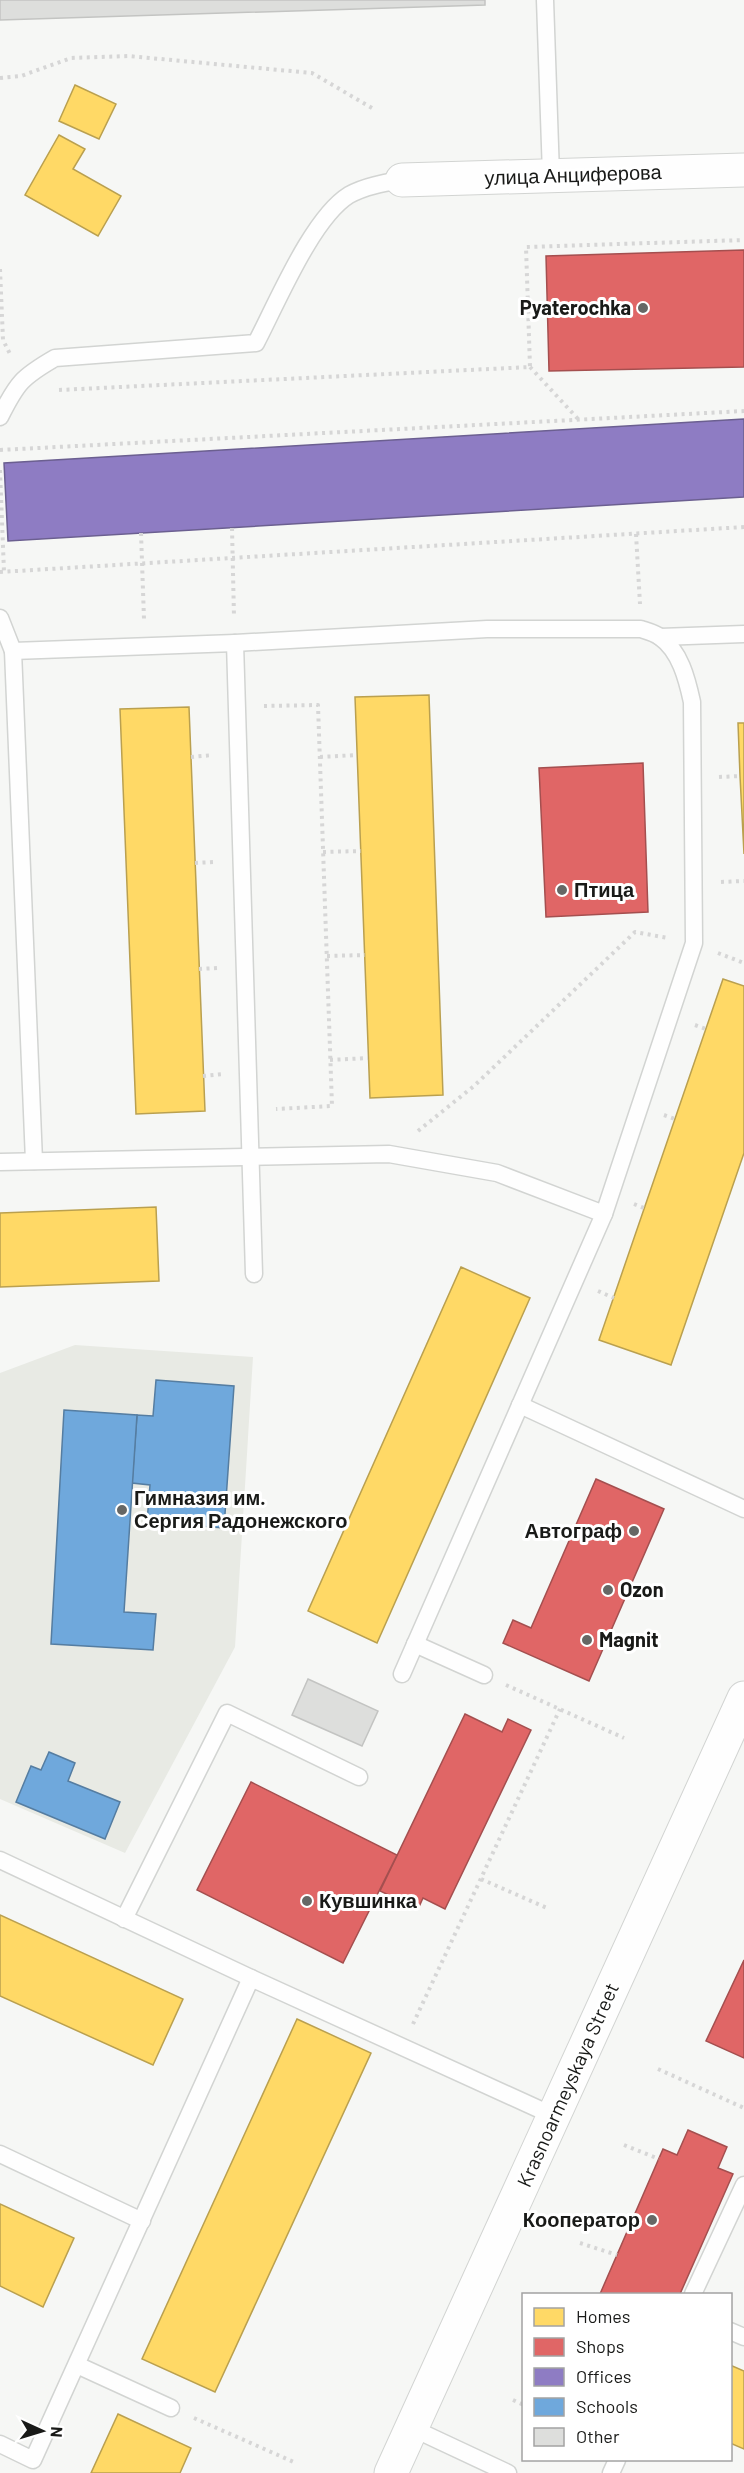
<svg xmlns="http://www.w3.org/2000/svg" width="744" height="2473" font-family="Barlow,sans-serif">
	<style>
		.built { fill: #e8eae4 }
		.homes { fill: #ffd966; stroke: #baa04f; stroke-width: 1.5 }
		.shops { fill: #e06666; stroke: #a44f4f; stroke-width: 1.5 }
		.offices { fill: #8e7cc3; stroke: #6b5f90; stroke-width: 1.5 }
		.schools { fill: #6fa8dc; stroke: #557da1; stroke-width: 1.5 }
		.building { fill: #dddedc; stroke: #c3c4c2; stroke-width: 1.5 }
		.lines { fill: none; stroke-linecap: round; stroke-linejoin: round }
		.lane-casing { stroke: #d2d4d2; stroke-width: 19 }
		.street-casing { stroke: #d2d4d2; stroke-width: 35 }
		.primary-casing { stroke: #d2d4d2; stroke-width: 35 }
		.path { stroke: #d6d6d6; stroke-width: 4; stroke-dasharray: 3 4.5; stroke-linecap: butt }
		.lane { stroke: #fefefe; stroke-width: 16 }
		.street { stroke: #fefefe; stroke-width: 33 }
		.primary { stroke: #fefefe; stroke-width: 33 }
		.poi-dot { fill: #666765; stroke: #fff; stroke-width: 2 }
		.labels { text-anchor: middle; stroke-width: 6; stroke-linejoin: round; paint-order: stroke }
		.street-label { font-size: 20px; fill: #191a18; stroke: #fff }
		.poi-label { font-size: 20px; font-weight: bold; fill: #191a18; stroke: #fff; text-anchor: start }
	</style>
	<rect width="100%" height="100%" fill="#f6f7f5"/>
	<polygon class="built" points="75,1345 253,1357 235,1647 125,1853 0,1799 0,1373"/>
	<g class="homes">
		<polygon points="75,85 116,104 99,139 59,121"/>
		<polygon points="59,135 85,149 73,169 121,196 98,236 25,195"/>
		<polygon points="429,695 443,1095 370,1098 355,697"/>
		<polygon points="189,707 205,1111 136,1114 120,709"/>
		<polygon points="738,723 744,723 744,854 740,776"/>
		<polygon points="723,979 744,986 744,1153 671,1365 599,1340"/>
		<polygon points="156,1207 159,1281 0,1287 0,1213"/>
		<polygon points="461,1267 530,1298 377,1643 308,1611"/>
		<polygon points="0,1915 183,1999 153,2065 0,1996"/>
		<polygon points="297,2019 371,2053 215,2392 142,2359"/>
		<polygon points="0,2204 74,2238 43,2307 0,2286"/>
		<polygon points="730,2365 744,2371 744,2449 730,2443"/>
		<polygon points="118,2414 191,2448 180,2473 91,2473"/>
	</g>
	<g class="shops">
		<polygon points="744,250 744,367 549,371 546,256"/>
		<polygon points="643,763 648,912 546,917 539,768"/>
		<polygon points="596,1479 664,1509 589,1681 503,1643 513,1620 531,1628"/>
		<polygon points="465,1714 502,1732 508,1719 531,1730 445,1909 423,1898 418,1909 380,1891"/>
		<polygon points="251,1782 397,1855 343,1963 197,1890"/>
		<polygon points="744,1960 744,2058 706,2041"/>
		<polygon points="688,2130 727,2147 718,2168 733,2174 680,2294 600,2294 663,2149 677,2155"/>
	</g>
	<polygon class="offices" points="744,419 744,497 8,541 4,463"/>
	<g class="schools">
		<polygon points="156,1380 234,1386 224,1528 147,1522 150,1485 132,1483 137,1415 153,1416"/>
		<polygon points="64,1410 137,1415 124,1612 156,1614 153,1650 51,1644"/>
		<polygon points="49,1752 75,1763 68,1781 120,1802 105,1839 16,1802 31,1766 41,1770"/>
	</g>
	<g class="building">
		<polygon points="0,0 485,0 485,5 0,20"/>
		<polygon points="308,1679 378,1711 362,1746 292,1715"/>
	</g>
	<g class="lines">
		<defs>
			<g id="lane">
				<polyline points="545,0 551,175"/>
				<path d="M0 417C17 383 22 377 55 358L256 343C277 303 312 218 349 195 365 186 384 183 402 180"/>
				<polyline points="0,618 13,651"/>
				<polyline points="660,637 744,634"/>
				<polyline points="235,643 254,1274"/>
				<path d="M34 1161 13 651 235 643 487 629H641C647 631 655 633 660 637 680 651 687 679 692 702L694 943 604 1214 402 1674"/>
				<polyline points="0,1162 389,1154 497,1173 604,1214"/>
				<polyline points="520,1405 744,1509"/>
				<polyline points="415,1644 484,1675"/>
				<polyline points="0,1860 251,1978 554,2116"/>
				<polyline points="124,1919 227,1713 359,1777"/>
				<polyline points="0,2154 142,2221"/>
				<polyline points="693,2294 744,2185"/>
				<polyline points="730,2331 744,2337"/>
				<polyline points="77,2365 171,2408"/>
				<polyline points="412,2428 508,2473"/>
				<polyline points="0,2444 33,2460 251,1978"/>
				<polyline points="611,2473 617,2460"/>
			</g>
			<polyline id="street" points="402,180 744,170"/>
			<polyline id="primary" points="391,2473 744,1698"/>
		</defs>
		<use href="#lane" class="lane-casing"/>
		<use href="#street" class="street-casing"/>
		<use href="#primary" class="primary-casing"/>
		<g class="path">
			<polyline points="0,78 21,76 71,58 128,56 312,73 372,108"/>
			<polyline points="0,269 3,340 11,356"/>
			<polyline points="530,367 579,420"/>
			<polyline points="59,390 530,367 526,247 744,240"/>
			<polyline points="0,450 744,411"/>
			<polyline points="0,470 4,572"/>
			<polyline points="232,528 234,617"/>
			<polyline points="141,533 144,619"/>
			<polyline points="636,534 640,604"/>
			<polyline points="0,572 744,527"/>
			<polyline points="264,706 318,705 332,1106 276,1109"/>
			<polyline points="191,757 213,755"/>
			<polyline points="320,757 357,755"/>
			<polyline points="719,777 740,776"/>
			<polyline points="323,852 361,851"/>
			<polyline points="195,863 214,862"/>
			<polyline points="721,882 744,881"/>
			<polyline points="718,953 744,963"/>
			<polyline points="327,956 365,955"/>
			<polyline points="199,969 217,968"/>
			<polyline points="695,1025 706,1029"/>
			<polyline points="330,1060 368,1058"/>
			<polyline points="203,1076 223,1074"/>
			<polyline points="664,1115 675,1119"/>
			<polyline points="418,1131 474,1086 635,932 668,938"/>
			<polyline points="634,1204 644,1208"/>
			<polyline points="598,1291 614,1298"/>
			<polyline points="506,1685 624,1738"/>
			<polyline points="481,1879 547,1908"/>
			<polyline points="413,2024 560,1709"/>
			<polyline points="658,2069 744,2108"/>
			<polyline points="624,2145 659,2159"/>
			<polyline points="580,2243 617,2255"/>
			<polyline points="513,2400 524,2405"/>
			<polyline points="194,2418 296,2463"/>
		</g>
		<use href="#lane" class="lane"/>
		<use href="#street" class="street"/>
		<use href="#primary" class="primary"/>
	</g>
	<g class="poi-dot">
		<circle cx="643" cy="308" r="6"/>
		<circle cx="562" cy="890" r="6"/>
		<circle cx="122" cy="1510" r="6"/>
		<circle cx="634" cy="1531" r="6"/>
		<circle cx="608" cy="1590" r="6"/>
		<circle cx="587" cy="1640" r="6"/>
		<circle cx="307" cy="1901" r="6"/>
		<circle cx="652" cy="2220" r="6"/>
	</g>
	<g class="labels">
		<g class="street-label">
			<text transform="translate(573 175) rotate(-2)" y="7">улица Анциферова</text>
			<text transform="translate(568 2085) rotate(-66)" y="7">Krasnoarmeyskaya Street</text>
		</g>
		<g class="poi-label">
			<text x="631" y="315" text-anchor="end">Pyaterochka</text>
			<text x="574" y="897">Птица</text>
			<text x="134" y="1505">Гимназия им.<tspan x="134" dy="23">Сергия Радонежского</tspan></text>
			<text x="622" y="1538" text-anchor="end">Автограф</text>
			<text x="620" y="1597">Ozon</text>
			<text x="599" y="1647">Magnit</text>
			<text x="319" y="1908">Кувшинка</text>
			<text x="640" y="2227" text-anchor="end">Кооператор</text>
		</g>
	</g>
	<rect x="522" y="2293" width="210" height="168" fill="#ffffff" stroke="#a3a3a3" stroke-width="1.5"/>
	<rect x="534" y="2308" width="30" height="18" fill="#ffd966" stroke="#a3a3a3" stroke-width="1.5"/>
	<text x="576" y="2323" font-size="18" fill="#191a18">Homes</text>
	<rect x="534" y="2338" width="30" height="18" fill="#e06666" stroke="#a3a3a3" stroke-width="1.5"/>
	<text x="576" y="2353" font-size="18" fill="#191a18">Shops</text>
	<rect x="534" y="2368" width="30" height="18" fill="#8e7cc3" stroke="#a3a3a3" stroke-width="1.5"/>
	<text x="576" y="2383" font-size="18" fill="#191a18">Offices</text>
	<rect x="534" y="2398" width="30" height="18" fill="#6fa8dc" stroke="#a3a3a3" stroke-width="1.5"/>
	<text x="576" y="2413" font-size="18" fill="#191a18">Schools</text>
	<rect x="534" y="2428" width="30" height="18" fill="#dddedc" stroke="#a3a3a3" stroke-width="1.5"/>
	<text x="576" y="2443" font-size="18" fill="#191a18">Other</text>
	<g transform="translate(42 2431) rotate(94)" stroke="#ffffff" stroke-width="4.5" paint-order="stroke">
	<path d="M0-4.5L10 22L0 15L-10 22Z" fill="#191a18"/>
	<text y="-9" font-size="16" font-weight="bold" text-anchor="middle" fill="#191a18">N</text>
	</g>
</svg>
